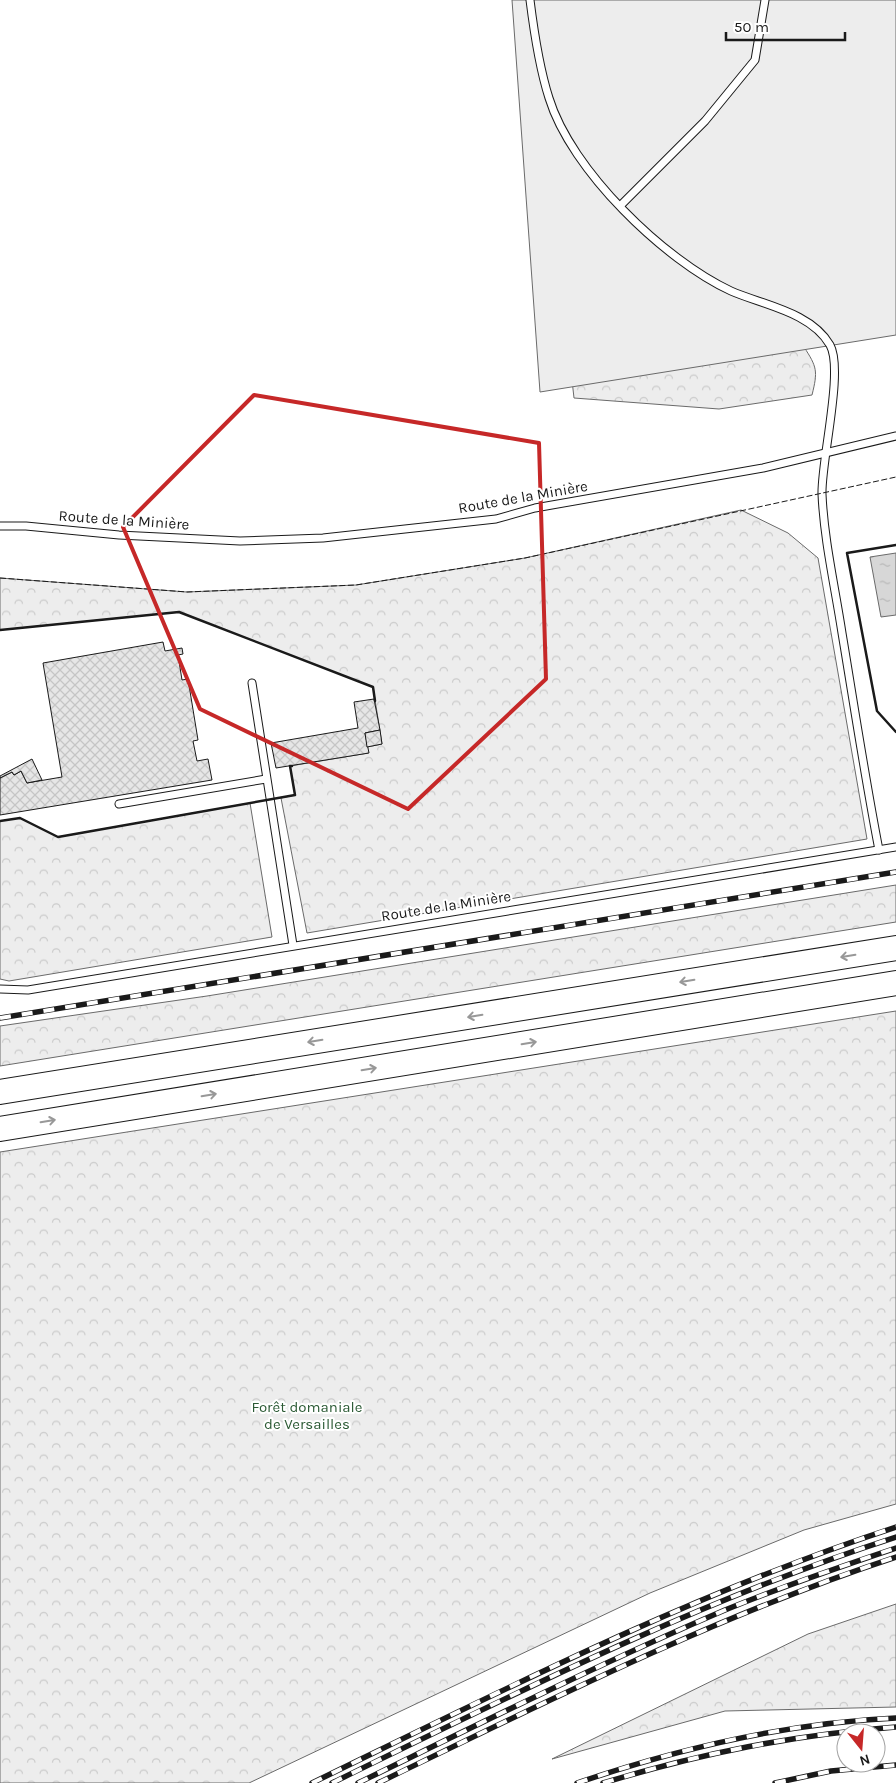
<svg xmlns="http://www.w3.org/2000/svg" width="896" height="1783" font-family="Karla,sans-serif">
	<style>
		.forest { fill: url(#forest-crowns); stroke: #6a6a6a }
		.built { fill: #ededed; stroke: #6a6a6a }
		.water { fill: url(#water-ripples); stroke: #6a6a6a }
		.building { fill: url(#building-cross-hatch); stroke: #1a1a1a }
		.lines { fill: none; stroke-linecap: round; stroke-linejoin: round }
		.service-casing { stroke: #1a1a1a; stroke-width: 9 }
		.trunk-casing { stroke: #1a1a1a; stroke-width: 26 }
		.service { stroke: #fff; stroke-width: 7 }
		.trunk { stroke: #fff; stroke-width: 24 }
		.rail-casing { stroke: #1a1a1a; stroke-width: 5.5 }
		.rail { stroke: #fff; stroke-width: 4; stroke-dasharray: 11; stroke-linecap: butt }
		.fence { stroke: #1a1a1a; stroke-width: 1; stroke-dasharray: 6 2.5; stroke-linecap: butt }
		.wall { stroke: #1a1a1a; stroke-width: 2.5 }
		.oneway { stroke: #989898 }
		.marked { fill: none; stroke: #c62828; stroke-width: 4; stroke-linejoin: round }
		.labels { text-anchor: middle; stroke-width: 4; stroke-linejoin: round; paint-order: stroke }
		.street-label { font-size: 15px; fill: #1a1a1a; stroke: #fff }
		.park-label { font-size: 15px; fill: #2b5a34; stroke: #fff }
	</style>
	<defs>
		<pattern id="forest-crowns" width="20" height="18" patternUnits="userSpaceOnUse" patternTransform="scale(1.25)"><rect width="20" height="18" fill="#ededed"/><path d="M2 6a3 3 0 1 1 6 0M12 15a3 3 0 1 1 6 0" fill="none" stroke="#cbcbcb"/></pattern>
		<pattern id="water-ripples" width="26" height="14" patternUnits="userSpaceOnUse" patternTransform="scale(1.25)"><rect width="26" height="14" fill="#d7d7d7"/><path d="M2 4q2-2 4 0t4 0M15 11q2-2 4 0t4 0" fill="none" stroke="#b8b8b8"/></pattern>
		<pattern id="building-cross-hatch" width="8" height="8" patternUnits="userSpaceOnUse" patternTransform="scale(1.25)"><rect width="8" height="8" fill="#e6e6e6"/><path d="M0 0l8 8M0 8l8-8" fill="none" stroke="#c5c5c5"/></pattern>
	</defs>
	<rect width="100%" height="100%" fill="#fff"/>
	<g class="forest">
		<path d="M546 150 804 347C817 367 818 371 812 395L719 409 574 398Z"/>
		<polygon points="741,510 788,533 818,558 867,839 307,933 281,798 295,795 290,766 368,753 367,747 382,744 373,687 179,612 0,630 0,578 187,592 356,585 525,558"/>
		<polygon points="250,803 272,937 9,981 0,979 0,821 20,818 58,837"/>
		<polygon points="896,885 896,922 0,1066 0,1026 207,996"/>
		<polygon points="896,1011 896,1504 804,1530 650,1593 249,1783 0,1783 0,1152"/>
		<polygon points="896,1604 896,1707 725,1711 552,1759 808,1634"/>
	</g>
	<polygon class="built" points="512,0 896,0 896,335 540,392"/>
	<polygon class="water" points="896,553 896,615 881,617 870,557"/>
	<g class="building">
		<polygon points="163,642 165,651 182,648 183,654 178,655 182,680 188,679 198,740 193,741 197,761 208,759 212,780 0,815 0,778 12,772 14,775 21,771 27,783 62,777 43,663"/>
		<polygon points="374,699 380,730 365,733 369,753 276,768 271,743 358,728 354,702"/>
		<polygon points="380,730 382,744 367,747 365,733"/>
		<polygon points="32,759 42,780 27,783 21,771 14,775 12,772 0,778 0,776"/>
	</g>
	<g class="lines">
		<defs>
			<g id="service">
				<path d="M530 0C534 32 539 67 549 98 571 170 664 260 731 291 763 305 811 312 830 345 844 370 821 461 822 494 824 540 835 587 842 633 854 705 865 778 879 850"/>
				<polyline points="621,205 705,121 755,60 765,0"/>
				<polyline points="0,526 26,526 119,535 240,541 323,538 496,519 535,508 763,468 896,436"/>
				<polyline points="252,683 293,945"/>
				<polyline points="119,804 266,779"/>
				<polyline points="0,989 28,990 896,847"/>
			</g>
			<g id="trunk">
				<polyline points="0,1092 896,948"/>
				<polyline points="0,1129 896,983"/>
			</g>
		</defs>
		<use href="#service" class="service-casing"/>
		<use href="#trunk" class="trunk-casing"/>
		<use href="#service" class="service"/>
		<use href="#trunk" class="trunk"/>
		<defs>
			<g id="rail">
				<polyline points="0,1018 896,872"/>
				<path d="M312 1783C503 1690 694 1593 896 1527"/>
				<path d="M332 1783C516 1693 700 1600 896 1537"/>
				<path d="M358 1783C479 1724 601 1663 725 1610 781 1587 839 1567 896 1548"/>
				<path d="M378 1783C548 1701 716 1616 896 1557"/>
				<path d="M577 1783C680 1748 787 1723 896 1718"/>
				<path d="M603 1783C702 1753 793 1735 896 1727"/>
				<polyline points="775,1783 831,1771 896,1765"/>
			</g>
		</defs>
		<use href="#rail" class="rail-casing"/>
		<use href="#rail" class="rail"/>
		<polyline class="fence" points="0,578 187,592 356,585 525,558 896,477"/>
		<g class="wall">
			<polyline points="896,545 847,553 877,711 896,732"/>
			<polyline points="0,630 179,612 373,687 375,701"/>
			<polyline points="0,821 20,818 58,837 295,795 290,766 292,766"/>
		</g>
	</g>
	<defs><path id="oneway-shaft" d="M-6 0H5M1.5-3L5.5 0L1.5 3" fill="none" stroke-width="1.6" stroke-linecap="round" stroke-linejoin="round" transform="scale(1.25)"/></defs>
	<g class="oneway">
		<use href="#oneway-shaft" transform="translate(848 956) rotate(171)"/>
		<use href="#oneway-shaft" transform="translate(687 981) rotate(171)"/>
		<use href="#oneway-shaft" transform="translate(475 1016) rotate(171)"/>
		<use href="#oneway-shaft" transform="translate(315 1041) rotate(171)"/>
		<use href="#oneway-shaft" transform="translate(529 1043) rotate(-9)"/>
		<use href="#oneway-shaft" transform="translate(369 1069) rotate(-9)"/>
		<use href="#oneway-shaft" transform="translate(209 1095) rotate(-9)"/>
		<use href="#oneway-shaft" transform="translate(48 1121) rotate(-9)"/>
	</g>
	<path class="marked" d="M254 395 539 443 546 679 408 809 200 709 123 527Z"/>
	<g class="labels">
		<g class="street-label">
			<text transform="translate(523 497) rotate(-10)" y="5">Route de la Minière</text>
			<text transform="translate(124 520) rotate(4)" y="5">Route de la Minière</text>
			<text transform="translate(446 906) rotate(-9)" y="5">Route de la Minière</text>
		</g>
		<g class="park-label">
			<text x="307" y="1412">Forêt domaniale<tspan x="307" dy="17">de Versailles</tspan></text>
		</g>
	</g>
	<g transform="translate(861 1748) rotate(163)"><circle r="24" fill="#ffffff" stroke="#a3a3a3"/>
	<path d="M0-4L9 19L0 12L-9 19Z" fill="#c62828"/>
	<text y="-8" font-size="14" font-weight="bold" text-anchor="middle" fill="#1a1a1a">N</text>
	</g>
	<path d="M726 32v8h119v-8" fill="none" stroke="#1a1a1a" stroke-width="2.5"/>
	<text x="734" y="32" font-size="15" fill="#1a1a1a" stroke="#ffffff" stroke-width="4" paint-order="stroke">50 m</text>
</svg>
